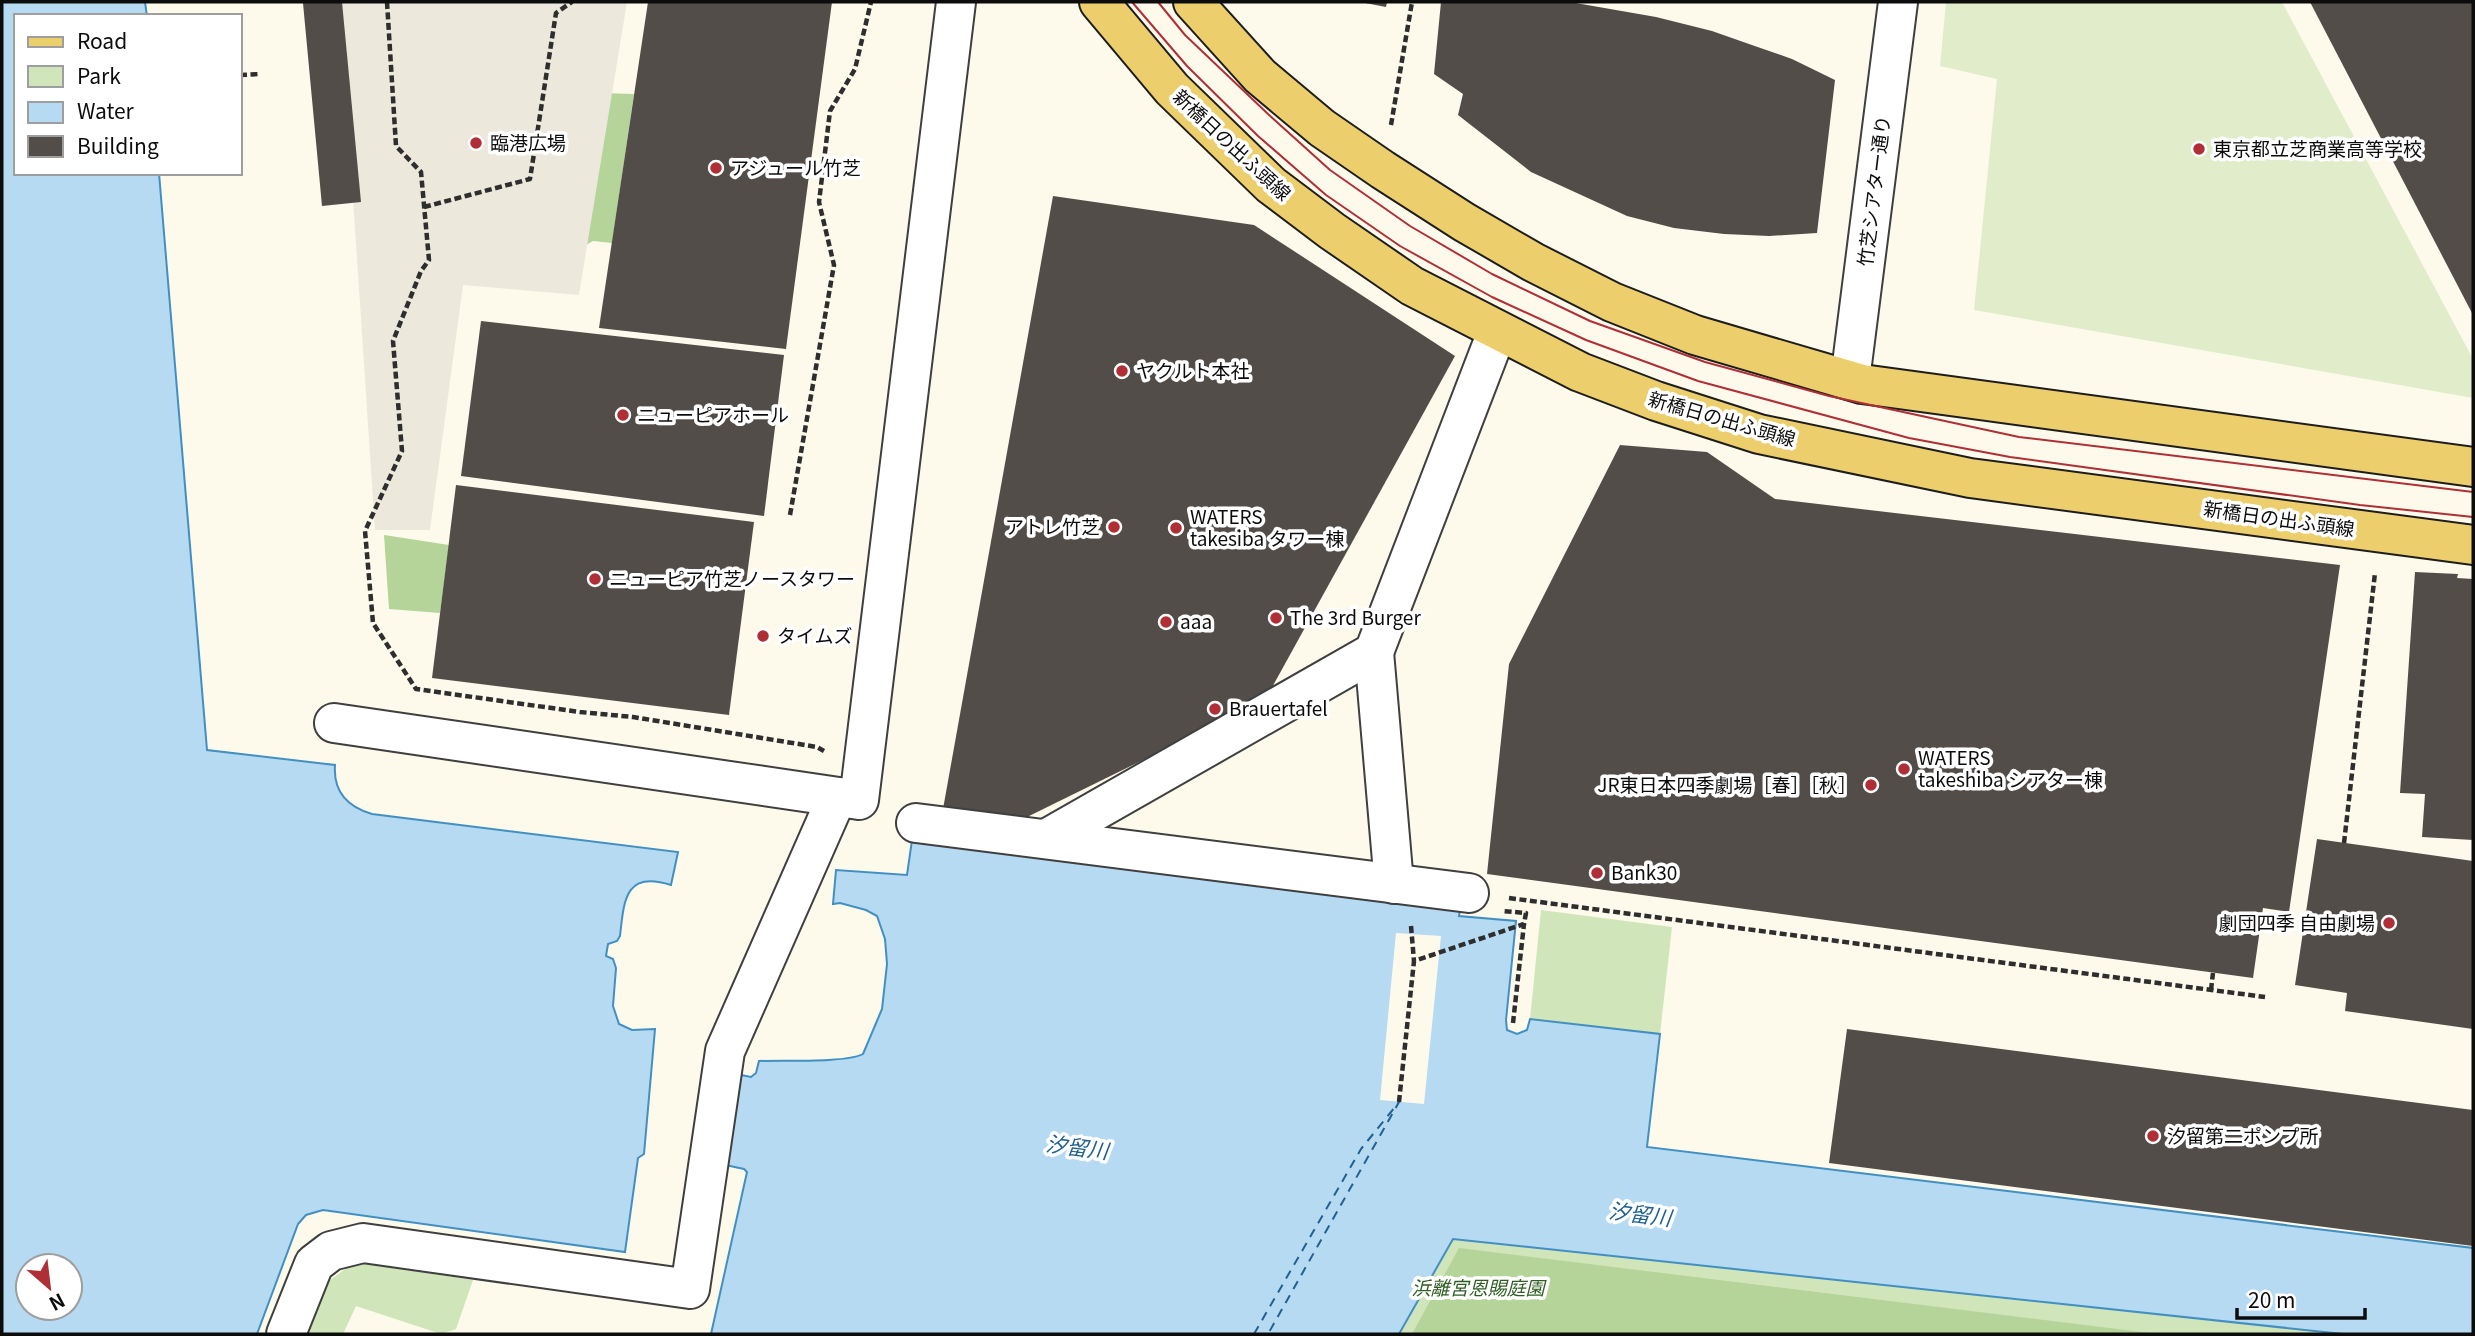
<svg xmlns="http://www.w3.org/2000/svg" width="2475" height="1336" font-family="Georgia,'Noto Sans JP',serif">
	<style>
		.green { fill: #d0e5b9 }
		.forest { fill: #b4d499 }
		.pitch { fill: #e1edca }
		.plaza { fill: #ece8dc }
		.water { fill: #b5daf1; stroke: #428fc2; stroke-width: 2; fill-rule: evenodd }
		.pier { fill: #fdfaec }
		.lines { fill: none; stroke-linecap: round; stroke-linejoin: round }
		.ferry { stroke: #206193; stroke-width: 2; stroke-dasharray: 9 7; stroke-linecap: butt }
		.building { fill: #534d49 }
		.minor-casing { stroke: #3f3f3f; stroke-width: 42 }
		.major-casing { stroke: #1d1d1d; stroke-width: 42 }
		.path { stroke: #2e2e2e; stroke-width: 4.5; stroke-dasharray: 7 3.5; stroke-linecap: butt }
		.minor { stroke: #fff; stroke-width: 38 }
		.major { stroke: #edce6c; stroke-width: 38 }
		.tram { stroke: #b02f36; stroke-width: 2 }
		.poi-dot { fill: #b02f36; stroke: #fff; stroke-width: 2.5 }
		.labels { text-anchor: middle; stroke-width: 7; stroke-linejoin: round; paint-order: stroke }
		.poi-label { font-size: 19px; fill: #0c0c0c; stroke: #fff; text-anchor: start }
		.street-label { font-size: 19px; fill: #0c0c0c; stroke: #fff }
		.park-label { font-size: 19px; font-style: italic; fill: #2e5e22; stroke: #fff }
		.water-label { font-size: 21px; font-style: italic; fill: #206193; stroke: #fff }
	</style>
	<rect width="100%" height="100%" fill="#fdfaec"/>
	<g class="green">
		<polygon points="1541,910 1672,927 1660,1034 1530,1019"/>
		<polygon points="1452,1239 2343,1334 1399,1334"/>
		<polygon points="355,1262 473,1280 456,1329 441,1334 356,1306 343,1334 308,1334 326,1283"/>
	</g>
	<g class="forest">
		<polygon points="599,93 634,94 612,243 593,241 584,246"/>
		<polygon points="384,535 449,545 440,613 389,609"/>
		<polygon points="1459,1248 2158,1334 1412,1334"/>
	</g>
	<polygon class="pitch" points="1946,2 2282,2 2473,359 2473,398 1974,310 1997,79 1940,66"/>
	<polygon class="plaza" points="340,2 627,2 579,295 463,285 430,530 375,530"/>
	<g class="water">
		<path d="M2 2H145L147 16H16V173H159L207 750 335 765C333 792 348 807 372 814L678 852 671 885C625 870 624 900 620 936L617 941 608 944 606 956 613 959 616 968 613 1006 619 1024 632 1030 655 1029 644 1154 638 1158 625 1252 323 1210 306 1215 298 1224 257 1334H2ZM28 1266H70V1308H28Z"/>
		<path d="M912 840 1461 903 1459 916 1516 921 1506 1020 1507 1030 1517 1034 1527 1030 1530 1019 1660 1034 1647 1147 2473 1248V1334H2343L1453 1239 1399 1334H711L747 1172 744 1169 725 1165 736 1074 751 1077 756 1073 759 1061C781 1060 847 1063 863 1054L882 1009 887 964 885 939 877 916 866 910 840 903 833 904 836 870 907 875Z"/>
	</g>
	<polygon class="pier" points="1396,933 1441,936 1424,1104 1380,1100"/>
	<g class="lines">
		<polyline class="ferry" points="1254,1334 1361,1149 1399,1102 1268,1334"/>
	</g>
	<g class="building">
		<polygon points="316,2 342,2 361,202 322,206 303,3"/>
		<polygon points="648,2 832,2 786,349 599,328"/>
		<polygon points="1360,2 1387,2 1386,7"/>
		<polygon points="1441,2 1570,2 1656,17 1712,31 1749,44 1792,59 1835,80 1817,233 1769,236 1724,234 1674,228 1627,216 1531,172 1458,115 1463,94 1434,74"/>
		<polygon points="2310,2 2473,2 2473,315"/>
		<polygon points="1053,196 1254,225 1455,356 1265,700 1023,819 943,809"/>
		<polygon points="481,321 784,355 764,516 461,476"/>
		<polygon points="1620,445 1707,452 1775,499 2340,565 2289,912 2263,908 2253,978 1487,874 1509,664"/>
		<polygon points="456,485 754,522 729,715 432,678"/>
		<polygon points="2415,572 2458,574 2457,578 2473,579 2473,840 2422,837 2425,794 2400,793"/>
		<polygon points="2317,839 2473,861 2473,1029 2345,1011 2347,993 2295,985"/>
		<polygon points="1847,1029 2473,1110 2473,1246 1829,1163"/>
	</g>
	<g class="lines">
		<defs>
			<g id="minor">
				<polyline points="1850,380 1898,2"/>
				<polyline points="1374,652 1394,884"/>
				<polyline points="334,723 859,800 956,2"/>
				<polyline points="916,823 1469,893"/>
				<polyline points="1046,839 1374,652 1492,345"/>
				<polyline points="286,1334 314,1264 331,1251 363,1243 690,1289 725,1051 837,797"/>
			</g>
			<g id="major">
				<polyline points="1099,2 1172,89 1271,185 1332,231 1412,286 1580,372 1656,401 1759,434 1970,478 2473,545"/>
				<polyline points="1193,2 1260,76 1322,128 1383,170 1464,222 1533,262 1612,302 1695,335 1862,384 2473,467"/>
			</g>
		</defs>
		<use href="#minor" class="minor-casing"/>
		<use href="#major" class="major-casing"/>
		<g class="path">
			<polyline points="387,2 396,146 421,172 429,260 421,271 393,341 402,451 365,531 373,623 416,689 580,712 633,717 817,747 824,751"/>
			<polyline points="240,75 260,74"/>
			<polyline points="1391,125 1412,2"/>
			<polyline points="424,207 530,179 556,13 572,2"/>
			<polyline points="790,515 834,265 819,202 830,111 855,69 871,2"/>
			<polyline points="2344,843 2375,573"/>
			<polyline points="1509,898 2265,997"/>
			<polyline points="1411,926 1414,961"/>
			<polyline points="2211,990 2213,973"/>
			<polyline points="1513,1023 1524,924"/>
			<polyline points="1399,1102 1414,961 1524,924 1526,913 1503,911"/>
		</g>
		<use href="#minor" class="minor"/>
		<use href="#major" class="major"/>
		<g class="tram">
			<polyline points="1132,2 1187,66 1258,136 1326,195 1400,246 1492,297 1586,340 1698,381 1909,438 2010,457 2360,505 2473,517"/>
			<polyline points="1158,2 1185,35 1268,114 1330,170 1410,226 1492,274 1590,321 1705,362 1829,396 2019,437 2473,492"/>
		</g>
	</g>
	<g class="poi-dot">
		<circle cx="476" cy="143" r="7"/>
		<circle cx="2199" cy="149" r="7"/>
		<circle cx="716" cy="168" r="7"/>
		<circle cx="1122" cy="371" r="7"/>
		<circle cx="623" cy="415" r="7"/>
		<circle cx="1114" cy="527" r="7"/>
		<circle cx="1176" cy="528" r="7"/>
		<circle cx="595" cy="579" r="7"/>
		<circle cx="1276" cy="618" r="7"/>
		<circle cx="1166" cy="622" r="7"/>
		<circle cx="763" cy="636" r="7"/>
		<circle cx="1215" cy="709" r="7"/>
		<circle cx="1904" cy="769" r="7"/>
		<circle cx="1871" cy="785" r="7"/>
		<circle cx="1597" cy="873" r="7"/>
		<circle cx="2389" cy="923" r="7"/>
		<circle cx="2153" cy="1136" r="7"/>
	</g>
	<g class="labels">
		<g class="poi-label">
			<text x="490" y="150">臨港広場</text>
			<text x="2213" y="156">東京都立芝商業高等学校</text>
			<text x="730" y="175">アジュール竹芝</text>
			<text x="1136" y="378">ヤクルト本社</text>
			<text x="637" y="422">ニューピアホール</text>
			<text x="1190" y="524">WATERS<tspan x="1190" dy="22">takesiba タワー棟</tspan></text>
			<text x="1100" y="534" text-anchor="end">アトレ竹芝</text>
			<text x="609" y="586">ニューピア竹芝ノースタワー</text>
			<text x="1290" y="625">The 3rd Burger</text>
			<text x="1180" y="629">aaa</text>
			<text x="777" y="643">タイムズ</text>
			<text x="1229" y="716">Brauertafel</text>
			<text x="1918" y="765">WATERS<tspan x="1918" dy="22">takeshiba シアター棟</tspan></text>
			<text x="1857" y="792" text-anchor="end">JR東日本四季劇場［春］［秋］</text>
			<text x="1611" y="880">Bank30</text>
			<text x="2375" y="930" text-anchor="end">劇団四季 自由劇場</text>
			<text x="2167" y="1143">汐留第二ポンプ所</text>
		</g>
		<g class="street-label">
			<text transform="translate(1232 145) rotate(43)" y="7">新橋日の出ふ頭線</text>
			<text transform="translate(1874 191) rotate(-83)" y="7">竹芝シアター通り</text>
			<text transform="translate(1722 419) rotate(16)" y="7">新橋日の出ふ頭線</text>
			<text transform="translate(2279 519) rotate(8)" y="7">新橋日の出ふ頭線</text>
		</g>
		<g class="park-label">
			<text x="1478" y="1295">浜離宮恩賜庭園</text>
		</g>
		<g class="water-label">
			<text transform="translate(1077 1148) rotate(7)" y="7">汐留川</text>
			<text transform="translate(1640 1215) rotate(7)" y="7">汐留川</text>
		</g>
	</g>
	<rect width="2475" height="1336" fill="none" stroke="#0c0c0c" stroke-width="7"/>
	<rect x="14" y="14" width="228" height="161" fill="#ffffff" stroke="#9e9e9e" stroke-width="2"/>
	<rect x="28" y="37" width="35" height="10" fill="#edce6c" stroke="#9e9e9e" stroke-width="2"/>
	<text x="77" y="49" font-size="21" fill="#0c0c0c">Road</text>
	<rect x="28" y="66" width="35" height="21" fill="#d0e5b9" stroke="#9e9e9e" stroke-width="2"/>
	<text x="77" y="84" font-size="21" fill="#0c0c0c">Park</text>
	<rect x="28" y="102" width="35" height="21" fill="#b5daf1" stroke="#9e9e9e" stroke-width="2"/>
	<text x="77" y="119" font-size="21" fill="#0c0c0c">Water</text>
	<rect x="28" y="136" width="35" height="21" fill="#534d49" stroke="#9e9e9e" stroke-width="2"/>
	<text x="77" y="154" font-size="21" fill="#0c0c0c">Building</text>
	<g transform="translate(49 1287) rotate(152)"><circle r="33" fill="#ffffff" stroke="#9e9e9e" stroke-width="2"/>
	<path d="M0-5L12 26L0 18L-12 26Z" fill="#b02f36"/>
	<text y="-10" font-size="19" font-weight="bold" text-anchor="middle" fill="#0c0c0c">N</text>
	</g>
	<path d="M2237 1308v10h128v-10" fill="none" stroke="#0c0c0c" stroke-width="3.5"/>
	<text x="2248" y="1308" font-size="21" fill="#0c0c0c" stroke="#ffffff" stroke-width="5" paint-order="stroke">20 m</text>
</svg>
